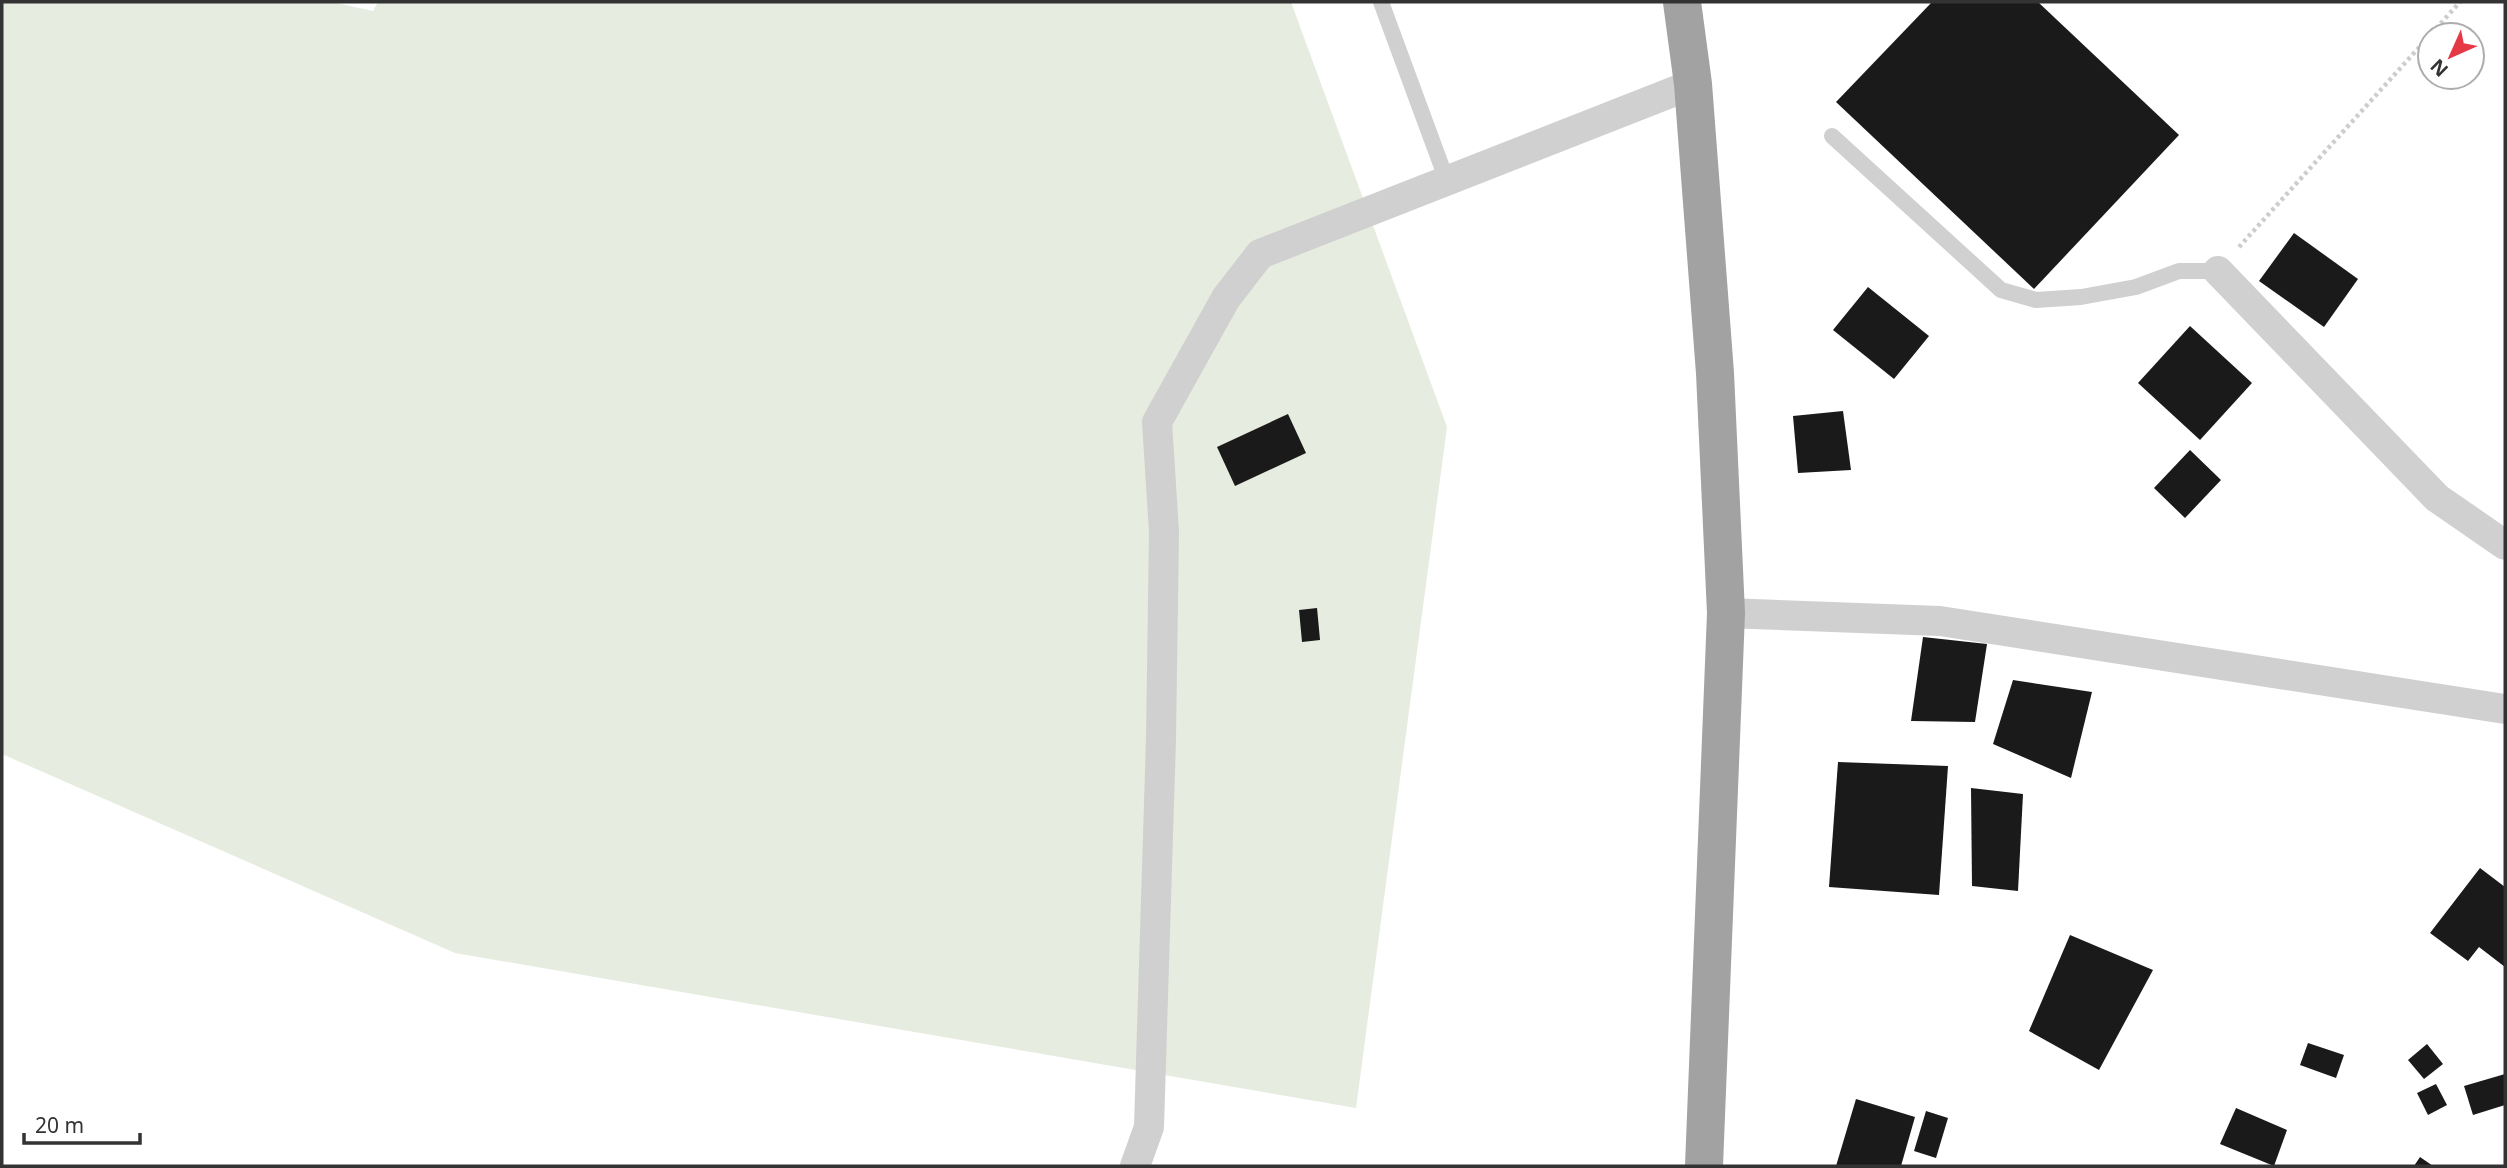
<svg xmlns="http://www.w3.org/2000/svg" width="2507" height="1168" font-family="'Noto Sans',sans-serif">
	<style>
		.green { fill: #e6ecdf }
		.building { fill: #1a1a1a }
		.lines { fill: none; stroke-linecap: round; stroke-linejoin: round }
		.path { stroke: #cdcdcd; stroke-width: 4.5; stroke-dasharray: 3.5 3.5; stroke-linecap: butt }
		.service { stroke: #d0d0d0; stroke-width: 16 }
		.minor { stroke: #d0d0d0; stroke-width: 30 }
		.trunk { stroke: #a2a2a2; stroke-width: 38 }
	</style>
	<rect width="100%" height="100%" fill="#fff"/>
	<polygon class="green" points="2,2 332,2 373,11 378,2 1291,2 1447,427 1356,1108 455,953 2,754"/>
	<g class="building">
		<polygon points="1932,2 2038,2 2179,135 2034,289 1836,102"/>
		<polygon points="2294,233 2358,279 2324,327 2259,281"/>
		<polygon points="1868,287 1929,336 1894,379 1833,330"/>
		<polygon points="2190,326 2252,383 2200,440 2138,383"/>
		<polygon points="1843,411 1851,470 1798,473 1793,416"/>
		<polygon points="1288,414 1306,453 1235,486 1217,447"/>
		<polygon points="2190,450 2221,480 2185,518 2154,488"/>
		<polygon points="1317,608 1320,640 1302,642 1299,610"/>
		<polygon points="1923,637 1987,644 1975,722 1911,721"/>
		<polygon points="2013,680 2092,692 2071,778 1993,744"/>
		<polygon points="1838,762 1948,766 1939,895 1829,887"/>
		<polygon points="1971,788 2023,794 2018,891 1972,886"/>
		<polygon points="2480,868 2505,887 2505,967 2479,947 2468,961 2430,933"/>
		<polygon points="2070,935 2153,970 2099,1070 2029,1031"/>
		<polygon points="2308,1043 2344,1055 2336,1078 2300,1065"/>
		<polygon points="2427,1044 2443,1064 2424,1079 2408,1060"/>
		<polygon points="2505,1074 2505,1105 2473,1115 2464,1086"/>
		<polygon points="2436,1084 2447,1105 2428,1115 2417,1093"/>
		<polygon points="1856,1099 1915,1117 1901,1166 1836,1166"/>
		<polygon points="2236,1108 2287,1130 2274,1166 2220,1144"/>
		<polygon points="1926,1111 1948,1118 1936,1158 1914,1151"/>
		<polygon points="2420,1157 2433,1166 2414,1166"/>
	</g>
	<g class="lines">
		<polyline class="path" points="2239,247 2460,2"/>
		<g class="service">
			<polyline points="1381,2 1447,181"/>
			<polyline points="1832,136 2001,290 2036,300 2081,297 2136,287 2179,271 2218,271"/>
		</g>
		<g class="minor">
			<polyline points="2218,271 2437,498 2505,545"/>
			<polyline points="1726,613 1940,621 2505,709"/>
			<polyline points="1135,1166 1149,1127 1161,738 1164,532 1157,422 1226,298 1260,254 1693,84"/>
		</g>
		<polyline class="trunk" points="1682,2 1693,84 1715,373 1726,613 1704,1166"/>
	</g>
	<rect width="2507" height="1168" fill="none" stroke="#333333" stroke-width="7"/>
	<g transform="translate(2451 56) rotate(225)"><circle r="33" fill="#ffffff" stroke="#adadad" stroke-width="2"/>
	<path d="M0-5L12 26L0 18L-12 26Z" fill="#e63946"/>
	<text y="-10" font-size="19" font-weight="bold" text-anchor="middle" fill="#333333">N</text>
	</g>
	<path d="M24 1133v10h116v-10" fill="none" stroke="#333333" stroke-width="3.5"/>
	<text x="35" y="1133" font-size="21" fill="#333333" stroke="#ffffff" stroke-width="5" paint-order="stroke">20 m</text>
</svg>
